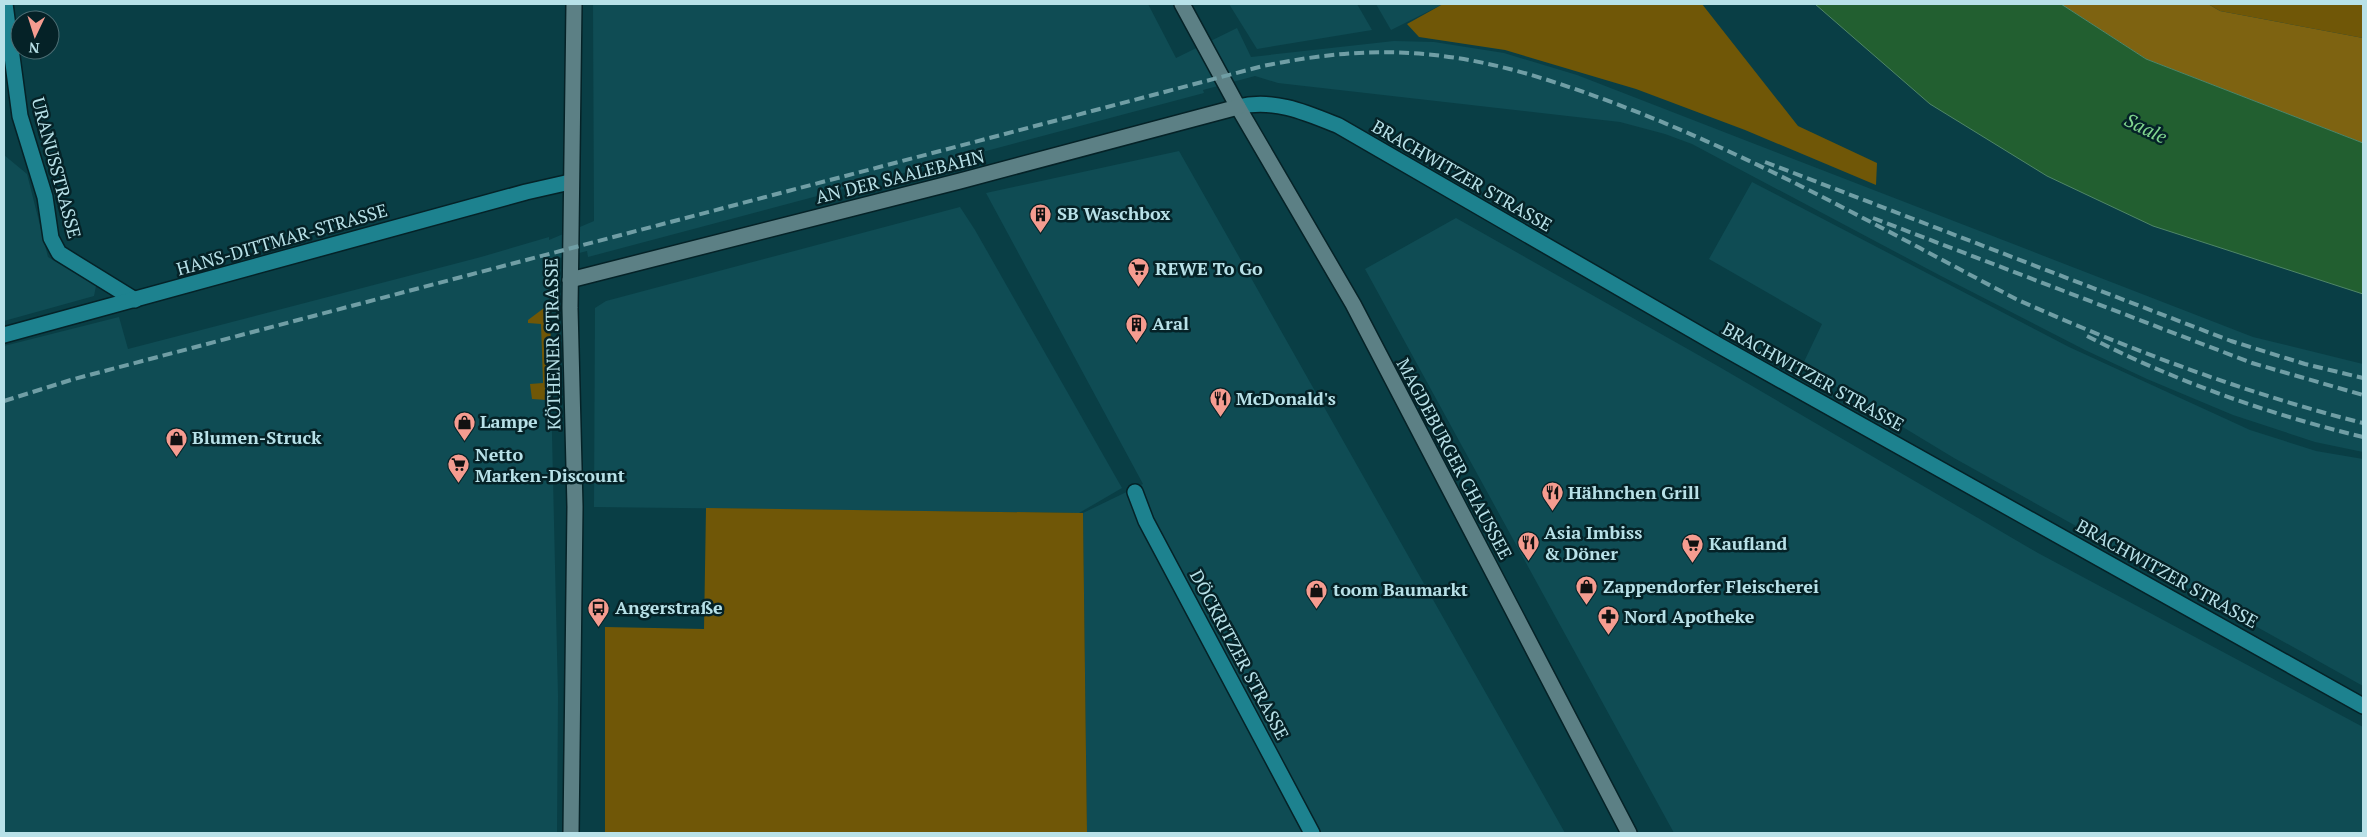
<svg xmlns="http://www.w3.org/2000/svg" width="2367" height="837" font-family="'PT Serif',serif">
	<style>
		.built { fill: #0f4c54 }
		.green { fill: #705707 }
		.forest { fill: #7e6311 }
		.water { fill: #225f30; stroke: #4f8667 }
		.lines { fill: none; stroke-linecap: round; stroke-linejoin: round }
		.street-casing { stroke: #052227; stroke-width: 18 }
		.secondary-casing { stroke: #052227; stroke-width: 18 }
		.street { stroke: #1d828f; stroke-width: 15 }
		.secondary { stroke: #5c8085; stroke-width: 15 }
		.rail { stroke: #709ea5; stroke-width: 4; stroke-dasharray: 10 5; stroke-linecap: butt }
		.labels { text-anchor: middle; stroke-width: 5; stroke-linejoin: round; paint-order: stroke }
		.street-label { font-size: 18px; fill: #b8e1e8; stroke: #052227 }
		.poi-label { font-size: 18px; font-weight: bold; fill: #b8e1e8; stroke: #052227; text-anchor: start }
		.water-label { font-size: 19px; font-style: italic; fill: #80d58f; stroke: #052227 }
	</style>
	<rect width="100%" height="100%" fill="#093e45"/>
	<g class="built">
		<polygon points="593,4 1148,4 1176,58 1237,28 1251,57 1394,41 1434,42 1504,53 1577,75 2253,337 2363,364 2363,452 2315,442 2233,415 2147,379 2085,350 1941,276 1692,144 1665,134 1620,122 1278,83 1255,76 1203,90 1204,93 588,257 587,251 548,261 558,696 557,833 4,833 4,346 119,317 128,349 481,257 549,237 549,240 594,221"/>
		<polygon points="1229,4 1357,4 1372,30 1257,49"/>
		<polygon points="1376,4 1443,4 1391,30"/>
		<polygon points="1179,151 1259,292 1565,833 1087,833 1083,513 1143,484 986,193"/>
		<polygon points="4,155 27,174 48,257 96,286 94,296 4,321"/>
		<polygon points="1752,182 2069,347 2250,430 2316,451 2363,459 2363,686 1954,458 1802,366 1822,324 1709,259"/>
		<polygon points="960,207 975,230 1122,488 1079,513 594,507 595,308 606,301"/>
		<polygon points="1456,218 1716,365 2038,553 2363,727 2363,833 1674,833 1365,269"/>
	</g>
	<g class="green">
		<polygon points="1443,4 1702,4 1798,126 1877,163 1876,185 1745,130 1636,89 1505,50 1419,37 1407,24"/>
		<polygon points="2208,4 2363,4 2363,38 2220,11"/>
		<polygon points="548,305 550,307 552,396 547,400 532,399 530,384 543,383 541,324 528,323 528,320"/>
		<polygon points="706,508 1083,513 1087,833 605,833 605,627 704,629"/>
	</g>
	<polygon class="forest" points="2061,4 2208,4 2220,11 2363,38 2363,143 2146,59"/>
	<polygon class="water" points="1815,4 2061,4 2146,59 2363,143 2363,294 2153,226 2047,176 1930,104"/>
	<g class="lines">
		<defs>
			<g id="street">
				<polyline points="5,4 20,116 45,197 51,238 59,253 135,300"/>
				<path d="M1238 107C1274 98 1307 113 1339 126L1720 346 2363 706"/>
				<polyline points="4,335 526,192 570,182"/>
				<polyline points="1135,492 1146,521 1312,833"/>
			</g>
			<g id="secondary">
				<polyline points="1182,4 1238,107 1353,304 1629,833"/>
				<polyline points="570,280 960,181 1238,107"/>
				<polyline points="571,833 575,507 570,308 574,4"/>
			</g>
		</defs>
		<use href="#street" class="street-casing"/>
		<use href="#secondary" class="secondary-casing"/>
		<use href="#street" class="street"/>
		<use href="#secondary" class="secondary"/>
		<g class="rail">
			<polyline points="1765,162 2231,341 2305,364 2363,378"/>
			<polyline points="1873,218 2252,363 2363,395"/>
			<path d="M2087 336C2174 381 2268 414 2363 437"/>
			<path d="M4 401 74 379 1263 66C1317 55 1369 49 1424 54 1495 60 1561 83 1627 108 1762 160 1888 232 2016 299 2125 348 2247 394 2363 423"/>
		</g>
	</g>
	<defs>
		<symbol id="building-pin" viewBox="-11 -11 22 30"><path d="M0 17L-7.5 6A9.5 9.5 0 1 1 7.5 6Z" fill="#f59c90" stroke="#052227"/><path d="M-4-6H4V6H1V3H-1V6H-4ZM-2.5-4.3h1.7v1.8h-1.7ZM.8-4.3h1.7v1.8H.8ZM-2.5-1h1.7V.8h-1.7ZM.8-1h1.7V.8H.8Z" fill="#111"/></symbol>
		<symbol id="supermarket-pin" viewBox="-11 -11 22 30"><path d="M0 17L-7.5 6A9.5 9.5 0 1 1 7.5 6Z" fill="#f59c90" stroke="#052227"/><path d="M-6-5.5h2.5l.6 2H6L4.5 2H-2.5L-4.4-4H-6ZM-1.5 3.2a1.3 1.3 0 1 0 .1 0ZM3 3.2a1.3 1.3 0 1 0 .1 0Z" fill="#111"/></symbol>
		<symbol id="restaurant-pin" viewBox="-11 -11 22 30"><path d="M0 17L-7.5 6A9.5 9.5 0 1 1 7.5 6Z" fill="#f59c90" stroke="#052227"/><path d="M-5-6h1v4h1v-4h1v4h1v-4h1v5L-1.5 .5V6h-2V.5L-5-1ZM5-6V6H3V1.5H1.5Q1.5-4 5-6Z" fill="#111"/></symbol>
		<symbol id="shop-pin" viewBox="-11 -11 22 30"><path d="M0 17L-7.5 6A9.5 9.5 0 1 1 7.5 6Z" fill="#f59c90" stroke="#052227"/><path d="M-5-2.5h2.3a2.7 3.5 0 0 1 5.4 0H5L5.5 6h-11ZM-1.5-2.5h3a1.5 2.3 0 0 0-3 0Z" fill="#111"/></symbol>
		<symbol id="bus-pin" viewBox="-11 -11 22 30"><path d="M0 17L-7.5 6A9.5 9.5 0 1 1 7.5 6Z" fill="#f59c90" stroke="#052227"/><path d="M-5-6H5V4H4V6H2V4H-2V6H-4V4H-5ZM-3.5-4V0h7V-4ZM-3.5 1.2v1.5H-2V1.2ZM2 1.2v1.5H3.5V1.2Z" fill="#111"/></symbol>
		<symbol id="pharmacy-pin" viewBox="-11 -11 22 30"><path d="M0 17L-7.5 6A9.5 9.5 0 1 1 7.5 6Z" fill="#f59c90" stroke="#052227"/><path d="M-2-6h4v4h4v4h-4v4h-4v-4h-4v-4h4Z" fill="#111"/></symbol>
	</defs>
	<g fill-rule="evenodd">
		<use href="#building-pin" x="1028" y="202" width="25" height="34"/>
		<use href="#supermarket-pin" x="1126" y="256" width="25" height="34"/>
		<use href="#building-pin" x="1124" y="312" width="25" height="34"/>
		<use href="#restaurant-pin" x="1208" y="386" width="25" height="34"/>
		<use href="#shop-pin" x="452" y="410" width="25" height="34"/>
		<use href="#shop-pin" x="164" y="426" width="25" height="34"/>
		<use href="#supermarket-pin" x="446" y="452" width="25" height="34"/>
		<use href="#restaurant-pin" x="1540" y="480" width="25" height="34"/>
		<use href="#restaurant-pin" x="1516" y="530" width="25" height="34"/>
		<use href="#supermarket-pin" x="1680" y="532" width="25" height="34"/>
		<use href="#shop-pin" x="1574" y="574" width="25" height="34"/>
		<use href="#shop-pin" x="1304" y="578" width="25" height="34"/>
		<use href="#bus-pin" x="586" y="596" width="25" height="34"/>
		<use href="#pharmacy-pin" x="1596" y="604" width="25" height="34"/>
	</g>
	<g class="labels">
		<g class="street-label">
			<text transform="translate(56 168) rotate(75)" y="6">URANUSSTRASSE</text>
			<text transform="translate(1462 176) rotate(30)" y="6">BRACHWITZER STRASSE</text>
			<text transform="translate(900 177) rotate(-14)" y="6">AN DER SAALEBAHN</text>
			<text transform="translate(282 240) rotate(-16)" y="6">HANS-DITTMAR-STRASSE</text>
			<text transform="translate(553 344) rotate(-91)" y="6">KÖTHENER STRASSE</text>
			<text transform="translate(1813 377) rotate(29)" y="6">BRACHWITZER STRASSE</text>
			<text transform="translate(1454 459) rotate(62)" y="6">MAGDEBURGER CHAUSSEE</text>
			<text transform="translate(2167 574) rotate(29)" y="6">BRACHWITZER STRASSE</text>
			<text transform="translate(1239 655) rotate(62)" y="6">DÖCKRITZER STRASSE</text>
		</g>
		<g class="poi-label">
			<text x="1057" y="220">SB Waschbox</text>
			<text x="1155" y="275">REWE To Go</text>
			<text x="1152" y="330">Aral</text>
			<text x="1236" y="405">McDonald's</text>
			<text x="480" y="428">Lampe</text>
			<text x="192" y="444">Blumen-Struck</text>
			<text x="475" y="461">Netto<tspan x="475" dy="21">Marken-Discount</tspan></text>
			<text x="1568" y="499">Hähnchen Grill</text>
			<text x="1544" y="539">Asia Imbiss<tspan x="1544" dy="21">&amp; Döner</tspan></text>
			<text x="1709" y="550">Kaufland</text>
			<text x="1603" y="593">Zappendorfer Fleischerei</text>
			<text x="1333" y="596">toom Baumarkt</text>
			<text x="615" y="614">Angerstraße</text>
			<text x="1624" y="623">Nord Apotheke</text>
		</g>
		<g class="water-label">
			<text transform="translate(2146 128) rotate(26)" y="7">Saale</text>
		</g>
	</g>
	<rect width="2367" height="837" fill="none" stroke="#b8e1e8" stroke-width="10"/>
	<g transform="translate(35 35) rotate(184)"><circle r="24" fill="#052227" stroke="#4d6e74"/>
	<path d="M0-4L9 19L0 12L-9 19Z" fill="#f59c90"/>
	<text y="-8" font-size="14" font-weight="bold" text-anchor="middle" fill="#b8e1e8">N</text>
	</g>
</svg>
